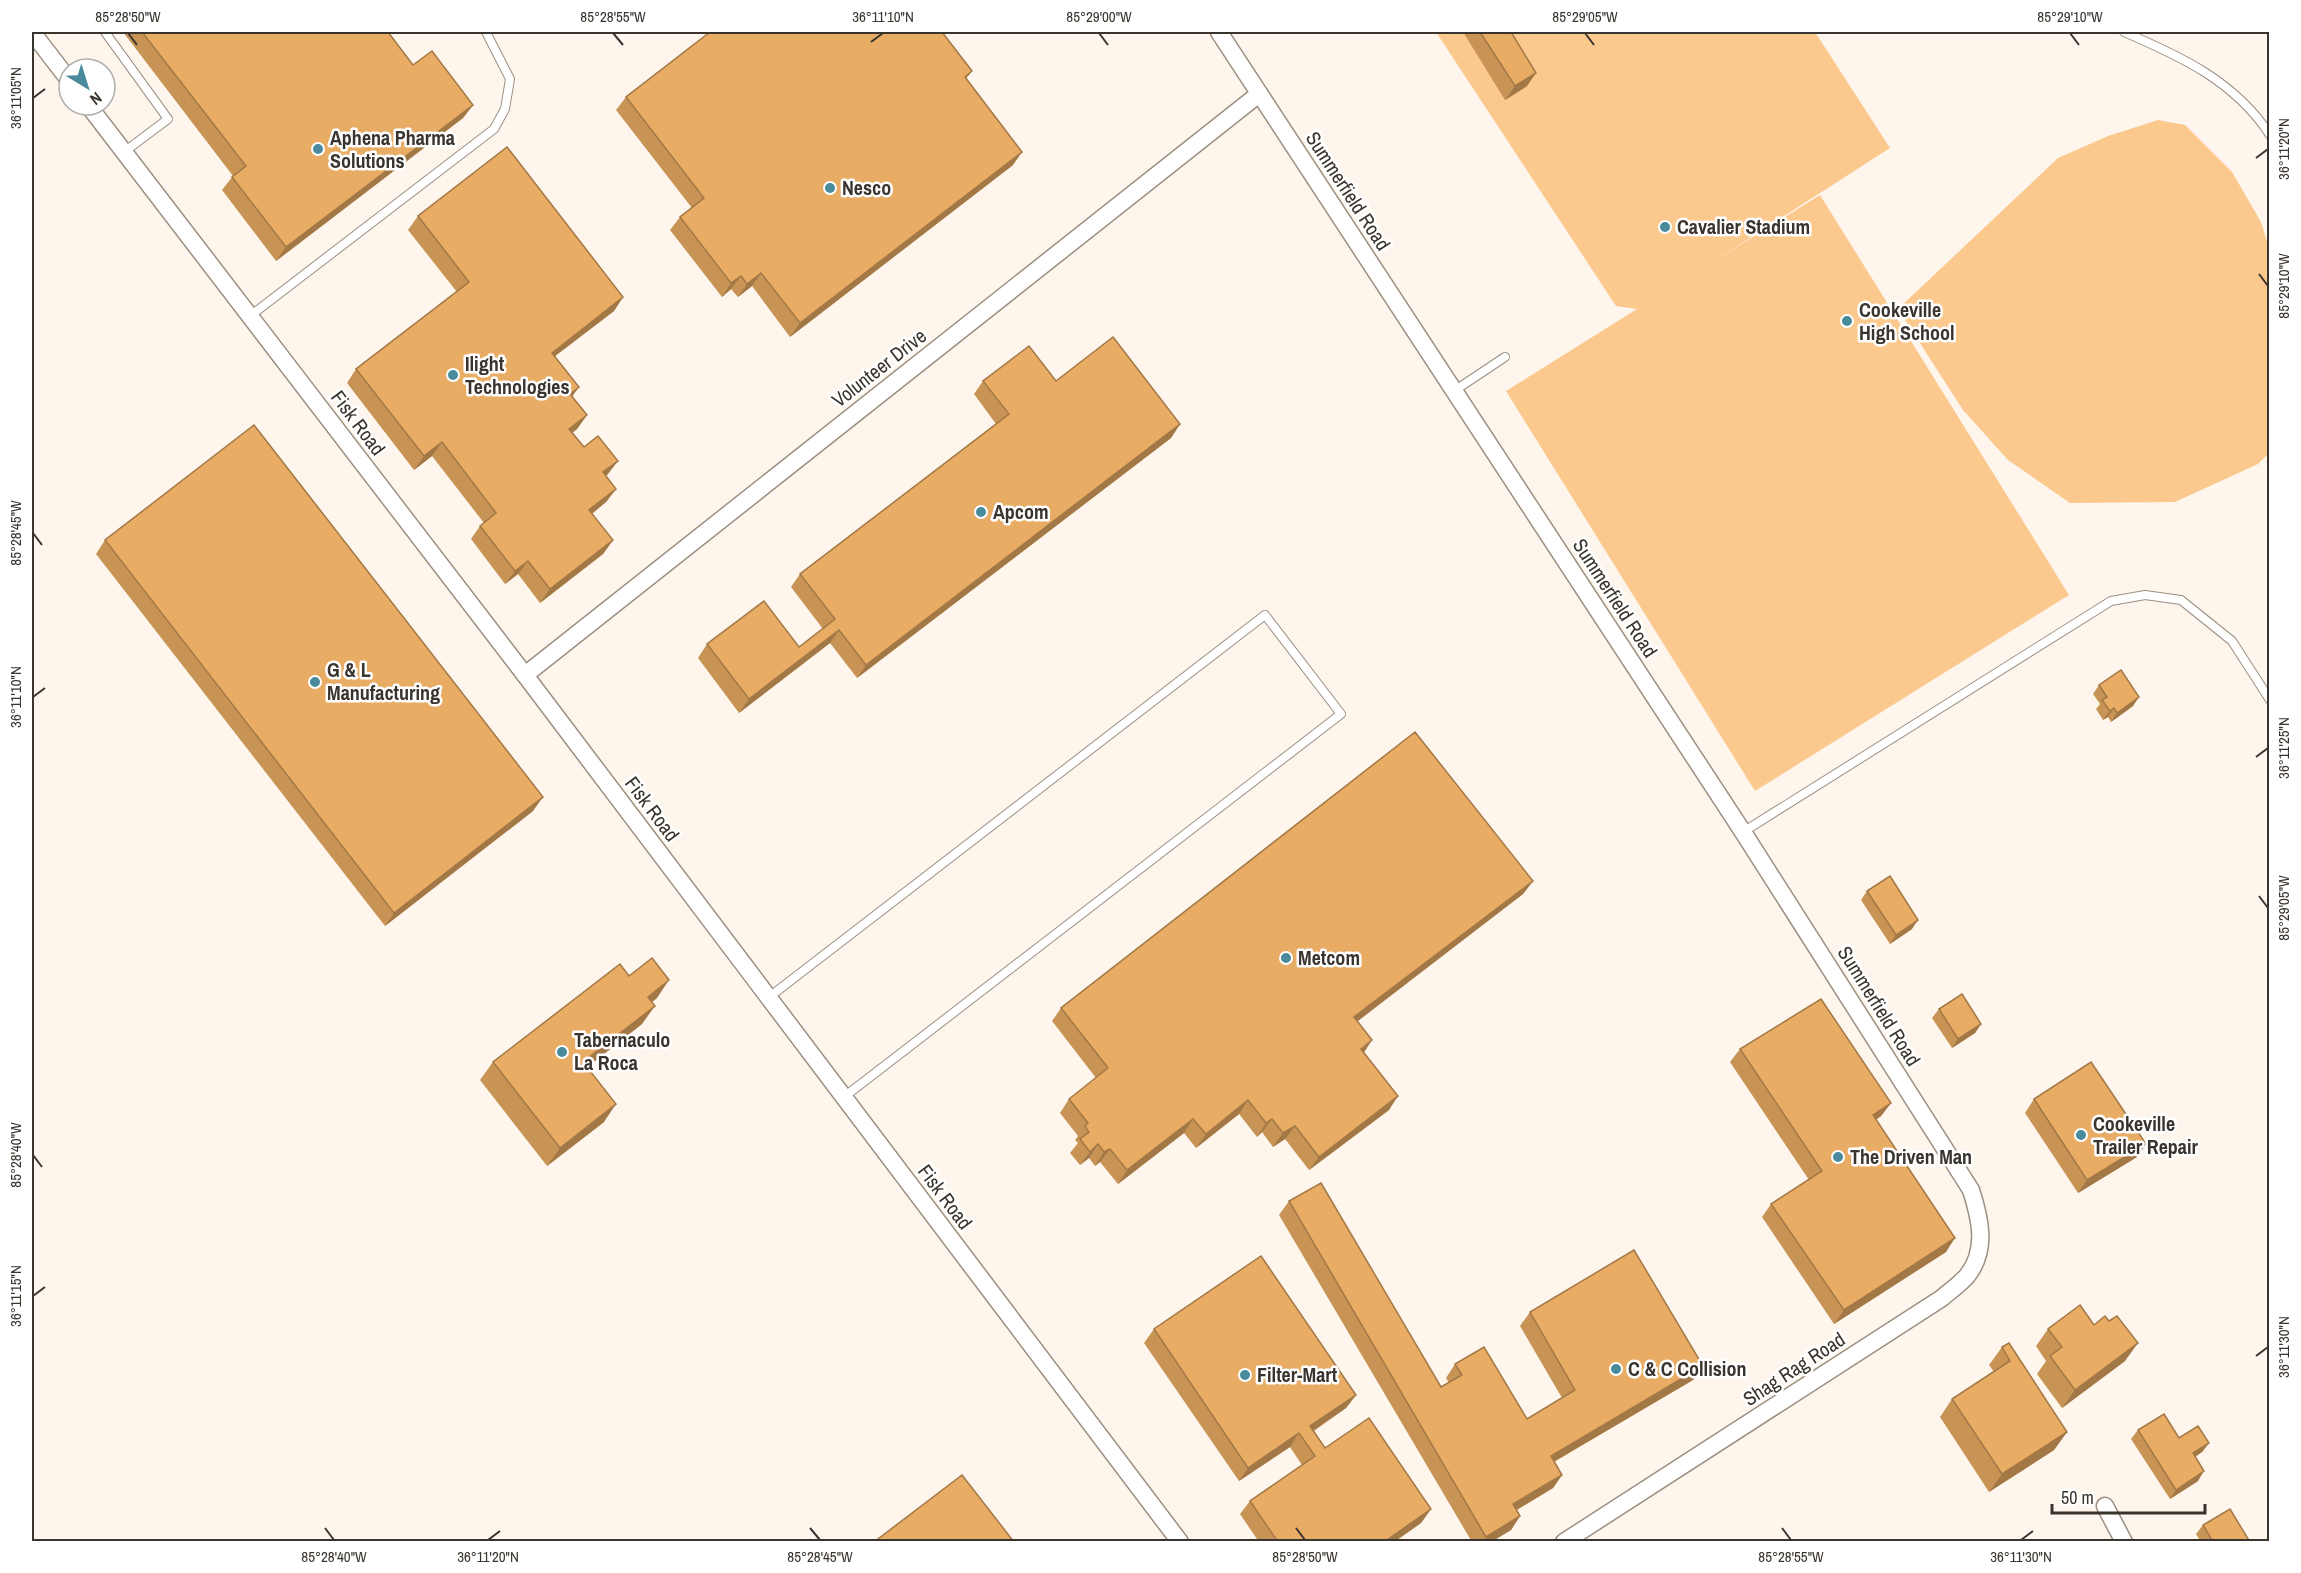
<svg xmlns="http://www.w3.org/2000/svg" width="2301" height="1573" font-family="'Archivo Narrow',sans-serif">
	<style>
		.garden { fill: #fbc88e }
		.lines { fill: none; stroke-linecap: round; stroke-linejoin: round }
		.lane-casing { stroke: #9c8f81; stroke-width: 10 }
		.street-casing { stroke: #9c8f81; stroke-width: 19 }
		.lane { stroke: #fff; stroke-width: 8 }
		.street { stroke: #fff; stroke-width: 16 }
		.wall { fill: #c89456 }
		.shaded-wall { fill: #a27846 }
		.building { fill: #e8ac64; stroke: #a27846; stroke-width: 1.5 }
		.ticks { fill: none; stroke: #39342e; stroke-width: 2 }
		.poi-dot { fill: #498a9c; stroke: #fff; stroke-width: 2 }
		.labels { text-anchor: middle; stroke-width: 5; stroke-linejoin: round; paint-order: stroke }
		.poi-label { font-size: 20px; font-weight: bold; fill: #39342e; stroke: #fff; text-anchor: start }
		.street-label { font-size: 20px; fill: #39342e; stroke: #fff }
		.neatline { fill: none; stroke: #39342e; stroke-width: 2 }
		.ticks-label { font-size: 15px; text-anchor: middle; fill: #39342e }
	</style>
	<rect width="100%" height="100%" fill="#fef6ed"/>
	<g class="garden">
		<polygon points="1436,32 1815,32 1890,148 1711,263 1820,195 2069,595 1755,791 1506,391 1637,309 1616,306"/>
		<polygon points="2158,120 2185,125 2232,172 2261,222 2270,251 2269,453 2258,464 2175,502 2070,503 2008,460 1963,410 1898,309 2058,158 2108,136"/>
	</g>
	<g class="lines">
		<defs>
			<g id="lane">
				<polyline points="105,32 168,119 124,152"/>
				<path d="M2124 32C2180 56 2235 81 2270 135"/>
				<polyline points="250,316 494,129 505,109 510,79 486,32"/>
				<polyline points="1454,391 1505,357"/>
				<polyline points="1743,832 2111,601 2145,595 2181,600 2232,641 2270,700"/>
				<polyline points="768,998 1265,615 1341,714 844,1097"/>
			</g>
			<g id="street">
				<polyline points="32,32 69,80"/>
				<path d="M1219 32 1743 832 1971 1190C1980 1218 1988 1250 1967 1276 1960 1284 1950 1291 1942 1298L1564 1542"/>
				<polyline points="88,105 525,675 1180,1542"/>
				<polyline points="525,675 1259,94"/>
				<polyline points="2105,1506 2124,1542"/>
			</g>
		</defs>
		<use href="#lane" class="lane-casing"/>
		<use href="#street" class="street-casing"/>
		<use href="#lane" class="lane"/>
		<use href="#street" class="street"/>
	</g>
	<g class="wall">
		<polygon points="123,32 388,32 413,65 473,105 463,118 276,261 222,190 233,176"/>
		<polygon points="1463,32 1511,32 1527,86 1505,100"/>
		<polygon points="972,71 966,79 1013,165 790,337 752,286 738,297 731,289 722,297 670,230 680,217 692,208 616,110 626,97"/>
		<polygon points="418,216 623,297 614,311 555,356 572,397 587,415 577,429 572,433 584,447 608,474 606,476 616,489 606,502 592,514 613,540 603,554 540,603 518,574 505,584 471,539 480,526 484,523 432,456 414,470 347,383 356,369 457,292 408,230"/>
		<polygon points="983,381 1056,381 1180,424 1171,438 857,678 830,643 739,713 698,658 707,644 799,647 823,629 791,587 800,574 996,424 974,394"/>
		<polygon points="105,540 533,811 385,926 96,554"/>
		<polygon points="2099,685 2133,706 2111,722 2108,717 2103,720 2096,709 2100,704 2093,694"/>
		<polygon points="1533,881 1523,894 1357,1021 1364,1052 1389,1110 1309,1170 1285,1139 1273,1147 1262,1132 1257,1137 1239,1114 1196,1148 1184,1133 1118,1184 1100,1162 1095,1166 1089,1158 1080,1165 1070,1153 1078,1143 1075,1140 1078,1136 1060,1113 1069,1099 1096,1078 1052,1021 1061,1008"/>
		<polygon points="1867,891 1912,929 1890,944 1861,900"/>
		<polygon points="629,976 657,998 652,1002 642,1024 587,1067 604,1122 547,1166 480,1080 493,1062"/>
		<polygon points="1939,1009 1981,1024 1975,1033 1952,1048 1932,1018"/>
		<polygon points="1740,1049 1891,1103 1881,1116 1876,1120 1946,1252 1834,1324 1762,1217 1771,1204 1809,1180 1730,1062"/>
		<polygon points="2034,1099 2137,1157 2078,1193 2025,1113"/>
		<polygon points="1289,1201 1441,1387 1449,1383 1446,1378 1455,1364 1527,1419 1562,1398 1520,1326 1530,1312 1703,1366 1693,1380 1554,1462 1562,1475 1553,1488 1517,1510 1520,1516 1511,1530 1491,1542 1472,1542 1279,1215"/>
		<polygon points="2094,1325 2125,1361 2062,1408 2037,1374 2046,1361 2036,1346 2048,1329"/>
		<polygon points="1154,1329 1356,1395 1346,1408 1314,1431 1325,1448 1431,1509 1421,1523 1394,1542 1259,1542 1240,1514 1250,1501 1302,1465 1290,1447 1239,1481 1144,1343"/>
		<polygon points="2002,1347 2067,1432 2054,1450 1989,1492 1940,1417 1952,1399 1994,1372 1989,1365"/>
		<polygon points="2138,1430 2209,1443 2202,1452 2195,1457 2198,1481 2170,1499 2131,1439"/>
		<polygon points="2203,1525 2250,1542 2201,1542 2196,1534"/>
	</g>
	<g class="shaded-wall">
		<polygon points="1536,73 1527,86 1505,100 1515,86"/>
		<polygon points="473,105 463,118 276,261 286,247"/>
		<polygon points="1022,152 1013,165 790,337 800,323"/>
		<polygon points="761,273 752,286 738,297 747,284"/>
		<polygon points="741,276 731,289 722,297 731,283"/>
		<polygon points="623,297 614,311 542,366 552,353"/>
		<polygon points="579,387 569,401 570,394"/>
		<polygon points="587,415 577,429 560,442 569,429"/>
		<polygon points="1180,424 1171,438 857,678 866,665"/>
		<polygon points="442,442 432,456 414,470 424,456"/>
		<polygon points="618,461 608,474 593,486 603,472"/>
		<polygon points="616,489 606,502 580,523 589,510"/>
		<polygon points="613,540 603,554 540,603 550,589"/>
		<polygon points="528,561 518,574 505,584 515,571"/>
		<polygon points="839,630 830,643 739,713 749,699"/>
		<polygon points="2139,697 2133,706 2111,722 2117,713"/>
		<polygon points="2114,708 2108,717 2103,720 2110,711"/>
		<polygon points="543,797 533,811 385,926 394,913"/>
		<polygon points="1533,881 1523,894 1345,1031 1354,1017"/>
		<polygon points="1918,920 1912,929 1890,944 1896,935"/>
		<polygon points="669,980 657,998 635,1015 648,997"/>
		<polygon points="655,1006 642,1024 571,1080 583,1062"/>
		<polygon points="1981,1024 1975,1033 1952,1048 1958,1039"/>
		<polygon points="1372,1040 1363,1054 1361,1049"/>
		<polygon points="1398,1096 1389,1110 1309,1170 1319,1157"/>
		<polygon points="1248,1100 1239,1114 1196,1148 1206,1134"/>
		<polygon points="1891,1103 1881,1116 1863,1128 1873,1115"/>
		<polygon points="616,1104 604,1122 547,1166 560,1148"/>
		<polygon points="1193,1119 1184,1133 1118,1184 1127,1170"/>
		<polygon points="1272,1119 1262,1132 1257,1137 1266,1123"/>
		<polygon points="1295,1126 1285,1139 1273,1147 1283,1133"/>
		<polygon points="1098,1144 1089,1158 1080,1165 1090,1152"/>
		<polygon points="2146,1144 2137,1157 2078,1193 2087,1180"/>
		<polygon points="1110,1149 1100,1162 1095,1166 1104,1152"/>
		<polygon points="1955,1238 1946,1252 1834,1324 1844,1310"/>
		<polygon points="2138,1343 2125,1361 2062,1408 2075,1390"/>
		<polygon points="1703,1366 1693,1380 1541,1469 1551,1456"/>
		<polygon points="1356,1395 1346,1408 1302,1438 1310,1426"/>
		<polygon points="2067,1432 2054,1450 1989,1492 2002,1474"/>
		<polygon points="1299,1433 1290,1447 1239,1481 1248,1468"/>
		<polygon points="2209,1443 2202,1452 2187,1462 2193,1453"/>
		<polygon points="2204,1471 2198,1481 2170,1499 2176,1490"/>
		<polygon points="1562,1475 1553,1488 1504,1517 1513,1504"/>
		<polygon points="1431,1509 1421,1523 1394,1542 1384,1542"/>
		<polygon points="1520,1516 1511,1530 1491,1542 1483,1542 1486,1537"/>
	</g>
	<g class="building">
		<polygon points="142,32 388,32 413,65 432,51 473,105 286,247 232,177 246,166"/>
		<polygon points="710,32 942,32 972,71 965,77 1022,152 800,323 761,273 747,284 741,276 731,283 680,217 704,198 626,97"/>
		<polygon points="1480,32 1511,32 1536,73 1515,86"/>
		<polygon points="507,147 623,297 552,353 579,387 570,394 587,415 569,429 584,447 598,436 618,461 603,472 616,489 589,510 613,540 550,589 528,561 515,571 480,526 496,513 442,442 424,456 356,369 469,282 418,216"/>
		<polygon points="1113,337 1180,424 866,665 839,630 749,699 707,644 764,601 799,647 835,619 800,574 1009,414 983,381 1029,346 1056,381"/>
		<polygon points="254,425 543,797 394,913 105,540"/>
		<polygon points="2121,670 2139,697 2117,713 2114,708 2110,711 2102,700 2107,697 2099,685"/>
		<polygon points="1415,732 1533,881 1354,1017 1372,1040 1361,1049 1398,1096 1319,1157 1295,1126 1283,1133 1272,1119 1266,1123 1248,1100 1206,1134 1193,1119 1127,1170 1110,1149 1104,1152 1098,1144 1090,1152 1080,1139 1089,1132 1085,1126 1088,1123 1069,1099 1108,1068 1061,1008"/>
		<polygon points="1890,876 1918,920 1896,935 1867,891"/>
		<polygon points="652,958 669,980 648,997 655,1006 583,1062 616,1104 560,1148 493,1062 620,964 629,976"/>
		<polygon points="1962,994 1981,1024 1958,1039 1939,1009"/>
		<polygon points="1821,999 1891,1103 1873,1115 1955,1238 1844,1310 1771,1204 1822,1171 1740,1049"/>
		<polygon points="2091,1062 2146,1144 2087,1180 2034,1099"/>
		<polygon points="1321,1183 1441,1387 1462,1375 1455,1364 1484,1347 1527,1419 1575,1390 1530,1312 1634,1250 1703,1366 1551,1456 1562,1475 1513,1504 1520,1516 1486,1537 1289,1201"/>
		<polygon points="1261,1256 1356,1395 1310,1426 1325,1448 1369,1418 1431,1509 1384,1542 1278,1542 1250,1501 1315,1456 1299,1433 1248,1468 1154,1329"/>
		<polygon points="2080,1305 2094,1325 2105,1316 2109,1321 2117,1316 2138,1343 2075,1390 2050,1356 2062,1347 2048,1329"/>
		<polygon points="2009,1343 2067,1432 2002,1474 1952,1399 2010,1361 2002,1347"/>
		<polygon points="2164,1414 2179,1438 2198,1426 2209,1443 2193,1453 2204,1471 2176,1490 2138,1430"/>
		<polygon points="962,1475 1014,1542 874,1542"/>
		<polygon points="2230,1509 2250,1542 2213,1542 2203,1525"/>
	</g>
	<path class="ticks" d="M128 33 137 45M613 33 623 45M1099 33 1108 45M1585 33 1594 45M2070 33 2079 45M871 42 883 33M33 98 45 89M2256 158 2268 149M2259 274 2268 286M33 533 42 545M33 697 45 688M2256 757 2268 748M2259 896 2268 908M33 1155 42 1167M33 1296 45 1287M2256 1356 2268 1347M325 1528 334 1540M810 1528 820 1540M1296 1528 1305 1540M1782 1528 1791 1540M488 1540 500 1531M2021 1540 2033 1531"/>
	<g class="poi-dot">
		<circle cx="318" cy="149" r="6"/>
		<circle cx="830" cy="188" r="6"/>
		<circle cx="1665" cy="227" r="6"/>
		<circle cx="1847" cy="321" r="6"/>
		<circle cx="453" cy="375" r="6"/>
		<circle cx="981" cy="512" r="6"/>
		<circle cx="315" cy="682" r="6"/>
		<circle cx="1286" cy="958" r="6"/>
		<circle cx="562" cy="1052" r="6"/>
		<circle cx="2081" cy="1135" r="6"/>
		<circle cx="1838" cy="1157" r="6"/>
		<circle cx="1616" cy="1369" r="6"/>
		<circle cx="1245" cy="1375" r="6"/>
	</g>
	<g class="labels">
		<g class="poi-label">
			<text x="330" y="145">Aphena Pharma<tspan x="330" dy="23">Solutions</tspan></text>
			<text x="842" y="195">Nesco</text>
			<text x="1677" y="234">Cavalier Stadium</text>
			<text x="1859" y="317">Cookeville<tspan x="1859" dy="23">High School</tspan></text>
			<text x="465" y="371">Ilight<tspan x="465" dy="23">Technologies</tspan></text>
			<text x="993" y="519">Apcom</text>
			<text x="327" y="677">G &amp; L<tspan x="327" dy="23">Manufacturing</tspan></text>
			<text x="1298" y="965">Metcom</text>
			<text x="574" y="1047">Tabernaculo<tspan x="574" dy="23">La Roca</tspan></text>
			<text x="2093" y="1131">Cookeville<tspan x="2093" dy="23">Trailer Repair</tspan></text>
			<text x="1850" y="1164">The Driven Man</text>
			<text x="1628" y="1376">C &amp; C Collision</text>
			<text x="1257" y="1382">Filter-Mart</text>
		</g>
		<g class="street-label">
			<text transform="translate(1348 191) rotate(57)" y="7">Summerfield Road</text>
			<text transform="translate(879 368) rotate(-38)" y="7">Volunteer Drive</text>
			<text transform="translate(358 423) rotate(53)" y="7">Fisk Road</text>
			<text transform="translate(1615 598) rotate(57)" y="7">Summerfield Road</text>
			<text transform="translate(652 809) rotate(53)" y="7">Fisk Road</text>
			<text transform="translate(1879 1006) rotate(58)" y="7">Summerfield Road</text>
			<text transform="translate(945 1197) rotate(53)" y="7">Fisk Road</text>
			<text transform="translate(1794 1369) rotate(-33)" y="7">Shag Rag Road</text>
		</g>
	</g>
	<rect width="2301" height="1573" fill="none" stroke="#ffffff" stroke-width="66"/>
	<g transform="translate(87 87) rotate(142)"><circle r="28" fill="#ffffff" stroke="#b0aeab" stroke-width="1.5"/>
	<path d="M0-4.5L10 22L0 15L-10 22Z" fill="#498a9c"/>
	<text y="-9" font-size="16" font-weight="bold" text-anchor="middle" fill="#39342e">N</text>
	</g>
	<path d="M2052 1504v9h153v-9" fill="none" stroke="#39342e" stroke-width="3"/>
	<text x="2061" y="1504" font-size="18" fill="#39342e" stroke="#ffffff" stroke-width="4.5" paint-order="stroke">50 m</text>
	<rect x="33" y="33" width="2235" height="1507" class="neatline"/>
	<g class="ticks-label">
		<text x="128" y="22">85°28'50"W</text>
		<text x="613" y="22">85°28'55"W</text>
		<text x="883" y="22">36°11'10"N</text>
		<text x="1099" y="22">85°29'00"W</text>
		<text x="1585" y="22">85°29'05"W</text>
		<text x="2070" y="22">85°29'10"W</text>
		<text transform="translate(16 98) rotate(-90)" y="5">36°11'05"N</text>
		<text transform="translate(2284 149) rotate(-90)" y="5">36°11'20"N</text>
		<text transform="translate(2284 286) rotate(-90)" y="5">85°29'10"W</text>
		<text transform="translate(16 533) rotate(-90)" y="5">85°28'45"W</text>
		<text transform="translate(16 697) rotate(-90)" y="5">36°11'10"N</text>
		<text transform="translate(2284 748) rotate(-90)" y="5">36°11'25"N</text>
		<text transform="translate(2284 908) rotate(-90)" y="5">85°29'05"W</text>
		<text transform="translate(16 1155) rotate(-90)" y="5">85°28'40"W</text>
		<text transform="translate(16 1296) rotate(-90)" y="5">36°11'15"N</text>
		<text transform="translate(2284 1347) rotate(-90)" y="5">36°11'30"N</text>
		<text x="334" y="1562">85°28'40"W</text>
		<text x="488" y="1562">36°11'20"N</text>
		<text x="820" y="1562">85°28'45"W</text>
		<text x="1305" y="1562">85°28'50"W</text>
		<text x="1791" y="1562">85°28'55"W</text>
		<text x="2021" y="1562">36°11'30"N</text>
	</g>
</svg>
